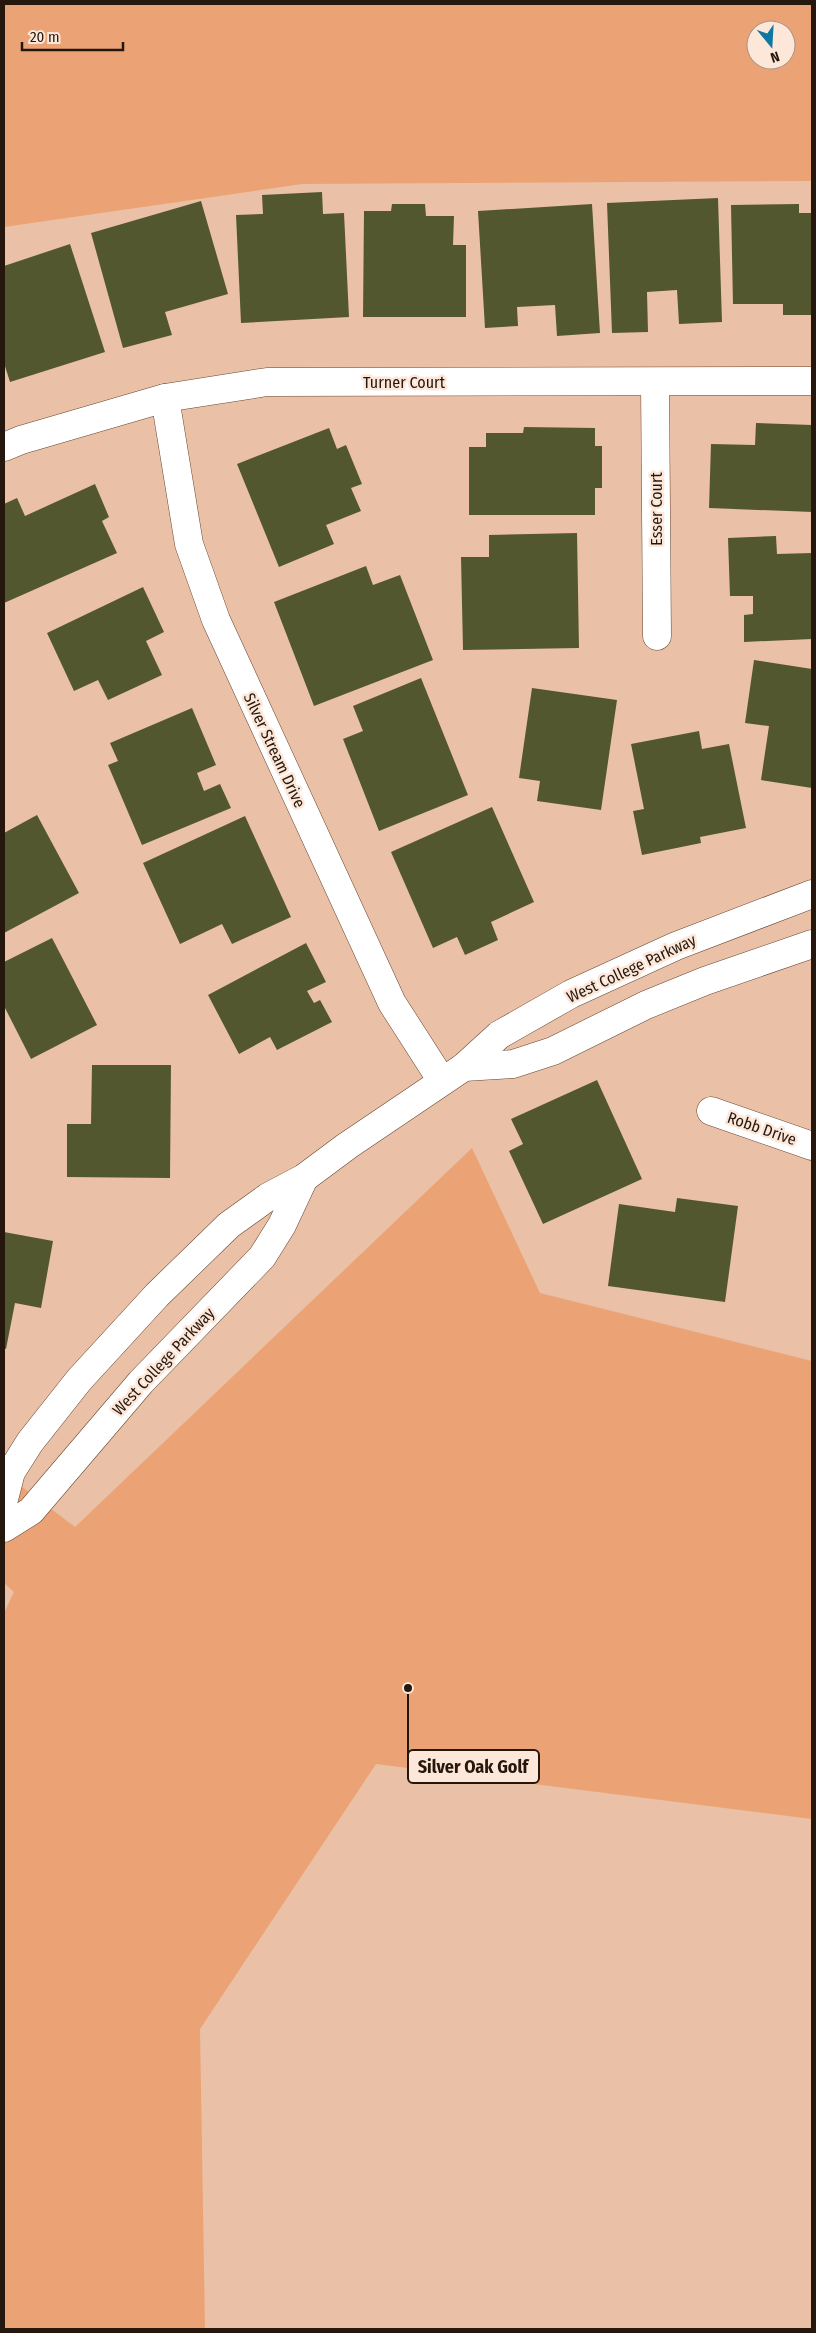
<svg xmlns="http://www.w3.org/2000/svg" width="816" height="2333" font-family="'Fira Sans Condensed',sans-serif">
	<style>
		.green { fill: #eba375; fill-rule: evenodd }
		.building { fill: #53572f }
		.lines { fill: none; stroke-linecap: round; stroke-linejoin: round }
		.minor-casing { stroke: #68452f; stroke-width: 29 }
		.tertiary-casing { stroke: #68452f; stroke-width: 29 }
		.minor { stroke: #fff; stroke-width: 28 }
		.tertiary { stroke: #fff; stroke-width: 28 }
		.labels { text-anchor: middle; stroke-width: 5; stroke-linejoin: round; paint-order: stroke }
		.street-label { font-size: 16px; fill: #25170d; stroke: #fce7d9 }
		.leader { fill: none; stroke: #25170d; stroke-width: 2 }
		.callout-dot { fill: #25170d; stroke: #fce7d9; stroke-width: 2 }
		.callout { fill: #fce7d9; stroke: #25170d; stroke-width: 2 }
		.callout-label { font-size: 18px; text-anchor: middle; font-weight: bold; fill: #25170d }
	</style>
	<rect width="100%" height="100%" fill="#eac1a7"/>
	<g class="green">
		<path d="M4 4H812V181L302 184 4 227ZM756 30H786V60H756Z"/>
		<polygon points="472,1148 540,1293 812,1361 812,1819 376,1764 200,2029 205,2329 4,2329 4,1613 14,1592 4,1583 4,1473 75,1527"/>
	</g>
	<g class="building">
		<polygon points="322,192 323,214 344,213 349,317 241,323 236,215 263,214 262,195"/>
		<polygon points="718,198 722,322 679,324 677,290 647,292 648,332 612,333 607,203"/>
		<polygon points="201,201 228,294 165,312 172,335 123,348 91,233"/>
		<polygon points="392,204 425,204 426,216 454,216 453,245 466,245 466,317 363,317 364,211 391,211"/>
		<polygon points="592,204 600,333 557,336 555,305 517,307 518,326 485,328 478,211"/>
		<polygon points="799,204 799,213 812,213 812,315 783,315 783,304 733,304 731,205"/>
		<polygon points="70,244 105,352 10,382 4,363 4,266"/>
		<polygon points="756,423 812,425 812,512 709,508 711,444 755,445"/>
		<polygon points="524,427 595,428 595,446 602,446 602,488 595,488 595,515 469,515 469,447 486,447 486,433 523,433"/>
		<polygon points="329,428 337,449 346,445 362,484 351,488 361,511 326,525 334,544 279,567 237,464"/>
		<polygon points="95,484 109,517 102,521 117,553 4,603 4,504 17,498 25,516"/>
		<polygon points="577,533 579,648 463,650 461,557 489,557 489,535"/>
		<polygon points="776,536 777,554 812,553 812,639 744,642 744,615 753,614 753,596 730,596 728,538"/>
		<polygon points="366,566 373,585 400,575 433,660 314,706 274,602"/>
		<polygon points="143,587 164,632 146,641 162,675 108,700 98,680 74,691 47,633"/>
		<polygon points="754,660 812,669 812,788 761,780 769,726 745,723"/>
		<polygon points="421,678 468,795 379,831 343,739 363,731 353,706"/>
		<polygon points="532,688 617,700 601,810 537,801 540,781 519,778"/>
		<polygon points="192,708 216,765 197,773 204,791 220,784 231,808 142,845 108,765 118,761 110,743"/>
		<polygon points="699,731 702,749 729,744 746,828 700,837 701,843 642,855 633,811 644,809 631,744"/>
		<polygon points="492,807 534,902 491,922 498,940 465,955 457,937 433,948 391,852"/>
		<polygon points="37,815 79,893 4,933 4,833"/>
		<polygon points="245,816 291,917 232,944 222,924 180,944 143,863"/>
		<polygon points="52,938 97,1025 31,1059 4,1006 4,962"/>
		<polygon points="306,943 326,982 307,991 314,1003 320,1000 332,1022 277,1050 270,1037 239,1054 208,995"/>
		<polygon points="92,1065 171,1065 170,1178 67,1177 67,1124 91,1124"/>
		<polygon points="597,1080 642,1179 543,1224 509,1151 523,1144 511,1119"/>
		<polygon points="677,1198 738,1206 725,1302 608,1286 619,1204 675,1212"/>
		<polygon points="4,1232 53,1241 41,1308 15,1303 6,1349 4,1348"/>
	</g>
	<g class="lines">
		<defs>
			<g id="minor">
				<polyline points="655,382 657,636"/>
				<polyline points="165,398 189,544 216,620 392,1003 442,1081"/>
				<polyline points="4,447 21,440 165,398 267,382 812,381"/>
				<polyline points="711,1111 812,1146"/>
			</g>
			<g id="tertiary">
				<polyline points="464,1067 513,1064 553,1051 646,1005 705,981 812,944"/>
				<polyline points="4,1499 11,1472 30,1442 79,1380 157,1295 229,1225 268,1197 304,1178 347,1146 464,1067 499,1035 571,994 676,946 812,894"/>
				<polyline points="4,1528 31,1511 141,1382 262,1257 282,1225 304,1178"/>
			</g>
		</defs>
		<use href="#minor" class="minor-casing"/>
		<use href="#tertiary" class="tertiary-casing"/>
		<use href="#minor" class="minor"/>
		<use href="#tertiary" class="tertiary"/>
	</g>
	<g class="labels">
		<g class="street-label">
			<text x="404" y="388">Turner Court</text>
			<text transform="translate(656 509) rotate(-90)" y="6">Esser Court</text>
			<text transform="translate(275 750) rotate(65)" y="6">Silver Stream Drive</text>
			<text transform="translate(631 968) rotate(-25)" y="6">West College Parkway</text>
			<text transform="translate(762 1128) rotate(19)" y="6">Robb Drive</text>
			<text transform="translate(163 1361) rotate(-47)" y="6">West College Parkway</text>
		</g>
	</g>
	<path class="leader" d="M408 1688L408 1767"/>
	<circle class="callout-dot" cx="408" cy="1688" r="5"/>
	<rect class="callout" x="408" y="1750" width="131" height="33" rx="5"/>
	<g class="callout-label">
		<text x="473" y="1773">Silver Oak Golf</text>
	</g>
	<rect width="816" height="2333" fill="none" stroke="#25170d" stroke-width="10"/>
	<g transform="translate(771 45) rotate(162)"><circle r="24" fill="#fce7d9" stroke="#a69487"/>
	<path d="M0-4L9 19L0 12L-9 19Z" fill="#0e77a2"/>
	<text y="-8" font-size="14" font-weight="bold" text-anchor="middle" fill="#25170d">N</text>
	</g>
	<path d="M22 42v8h101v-8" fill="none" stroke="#25170d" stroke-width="2.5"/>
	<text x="30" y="42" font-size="15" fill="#25170d" stroke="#fce7d9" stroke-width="4" paint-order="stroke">20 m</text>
</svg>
